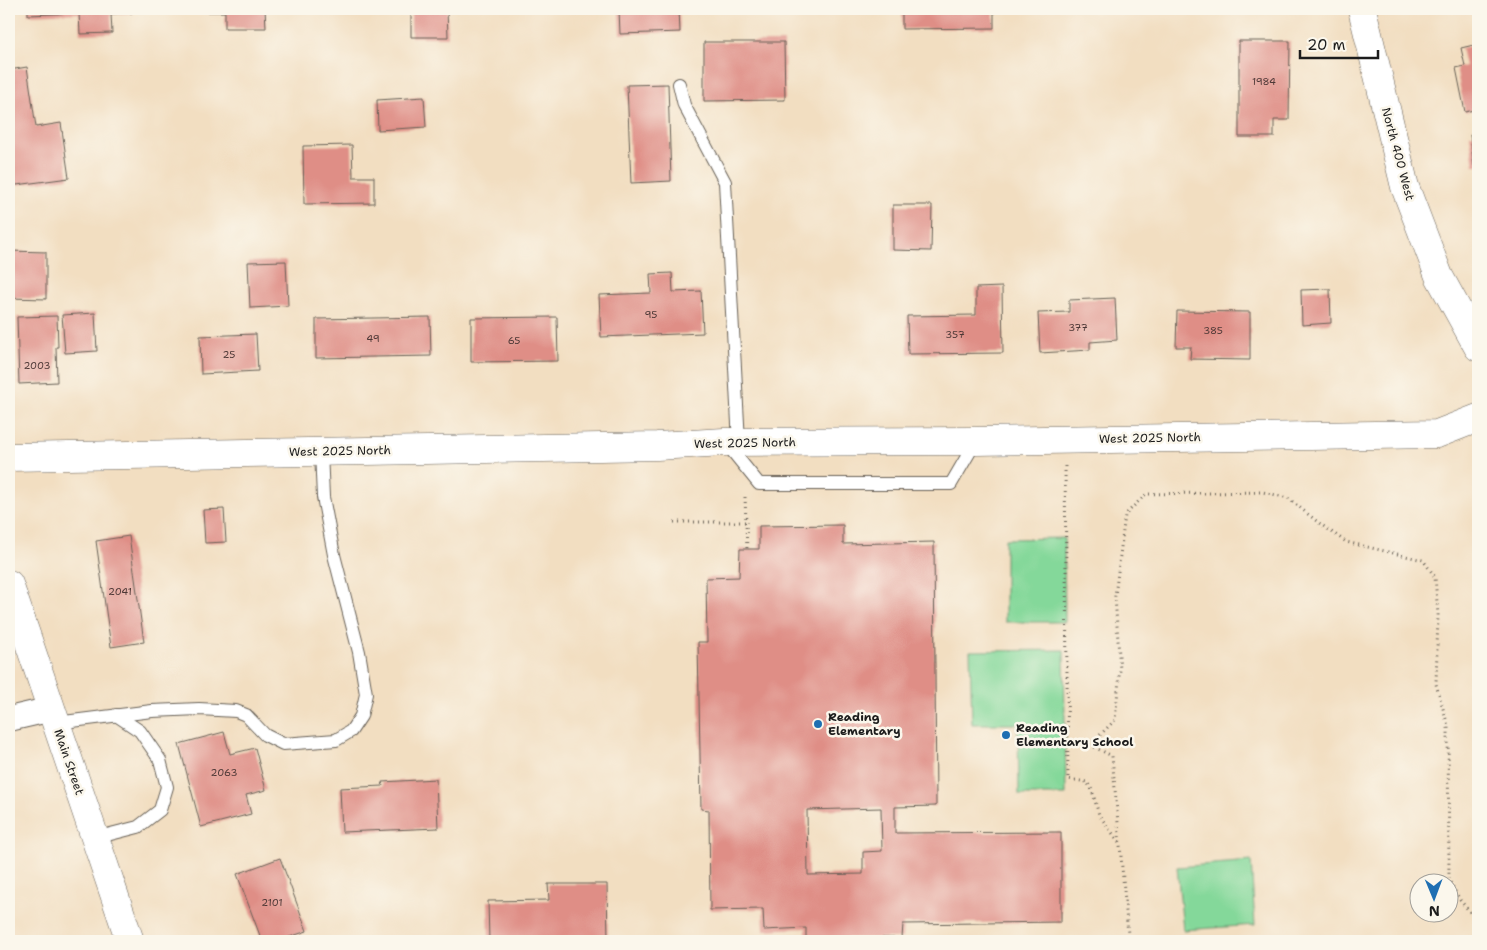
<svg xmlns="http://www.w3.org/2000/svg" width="1487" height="950" font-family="'Shantell Sans',sans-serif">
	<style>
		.green { fill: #84d89a; stroke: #507a5b }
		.building { fill: #df8e86; fill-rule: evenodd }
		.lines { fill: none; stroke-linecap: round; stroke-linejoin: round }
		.lane-casing { stroke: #676056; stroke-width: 14 }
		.street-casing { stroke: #676056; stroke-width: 26 }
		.secondary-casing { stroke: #676056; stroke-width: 29 }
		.path { stroke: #676056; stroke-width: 3; stroke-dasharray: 1 4; stroke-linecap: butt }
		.lane { stroke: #fff; stroke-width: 12 }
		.street { stroke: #fff; stroke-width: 24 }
		.secondary { stroke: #fff; stroke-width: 28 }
		.poi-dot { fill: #1f6fb2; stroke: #fbf7ec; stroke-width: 2 }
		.labels { text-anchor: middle; stroke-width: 5; stroke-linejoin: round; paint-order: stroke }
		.number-label { font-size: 10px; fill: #4d3836 }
		.street-label { font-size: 12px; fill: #1c1c1c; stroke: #fbf7ec }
		.poi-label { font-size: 12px; font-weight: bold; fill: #1c1c1c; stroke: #fbf7ec; text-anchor: start }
	</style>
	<rect width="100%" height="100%" fill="#fbf7ec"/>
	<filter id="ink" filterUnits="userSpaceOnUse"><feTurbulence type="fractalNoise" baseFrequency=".02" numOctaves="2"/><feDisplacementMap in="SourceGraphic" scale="10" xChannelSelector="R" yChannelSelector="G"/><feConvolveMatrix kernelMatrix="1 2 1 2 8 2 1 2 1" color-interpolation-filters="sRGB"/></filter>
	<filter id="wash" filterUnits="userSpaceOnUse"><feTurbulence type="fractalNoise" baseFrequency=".0096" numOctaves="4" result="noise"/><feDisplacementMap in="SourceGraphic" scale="20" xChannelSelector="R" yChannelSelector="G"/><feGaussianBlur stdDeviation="1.12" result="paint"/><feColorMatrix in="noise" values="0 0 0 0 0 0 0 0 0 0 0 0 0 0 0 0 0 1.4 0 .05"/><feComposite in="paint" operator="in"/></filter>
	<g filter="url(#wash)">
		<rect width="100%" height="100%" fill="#f2dec1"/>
		<g class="green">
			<polygon points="1064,538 1065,622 1005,622 1005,539"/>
			<polygon points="1064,650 1066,795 1019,795 1018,724 972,724 970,651"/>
			<polygon points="1251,861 1255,925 1183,930 1177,867"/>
		</g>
		<g id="blocks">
			<g class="building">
				<polygon points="28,9 132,9 132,13 111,14 112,33 80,34 79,13 28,15"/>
				<polygon points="166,9 265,9 266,28 225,28 225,12 166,12"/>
				<polygon points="411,9 447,9 448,37 411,37"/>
				<polygon points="619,9 679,9 680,32 620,34"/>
				<polygon points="902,9 994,9 994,28 902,29"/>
				<polygon points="1239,41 1290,41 1289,120 1274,120 1274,137 1239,137"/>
				<polygon points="704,42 784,42 785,100 704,101"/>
				<polygon points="1478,44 1478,109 1465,112 1456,68 1465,66 1461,48"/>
				<polygon points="27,67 36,127 61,123 69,178 9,186 9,70"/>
				<polygon points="668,84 671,181 631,183 627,85"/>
				<polygon points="424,97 426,127 378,130 377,100"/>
				<polygon points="1478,134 1478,165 1474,166 1470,135"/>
				<polygon points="352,145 353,177 374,177 374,203 304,204 303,146"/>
				<polygon points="893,205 932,205 931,251 893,250"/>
				<polygon points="9,251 46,252 46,299 9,298"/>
				<polygon points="286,261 288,306 250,308 248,262"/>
				<polygon points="672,273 673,292 701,291 703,333 601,337 599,295 651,293 650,274"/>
				<polygon points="1002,287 1003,353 908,354 907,316 976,315 976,288"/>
				<polygon points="1330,289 1331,323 1302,325 1301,290"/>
				<polygon points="1115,298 1117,340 1090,342 1090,350 1040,353 1038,313 1069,312 1069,300"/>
				<polygon points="1177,311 1250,312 1250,360 1190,359 1191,347 1176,347"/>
				<polygon points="95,313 97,351 65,353 62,315"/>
				<polygon points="57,316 58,347 56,347 57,382 19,384 17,317"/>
				<polygon points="430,317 431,356 316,358 316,319"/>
				<polygon points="557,317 558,361 471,362 471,318"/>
				<polygon points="256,334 258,371 201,374 200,336"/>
				<polygon points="224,509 226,542 205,543 203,510"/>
				<path d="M843 525V544L934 542 936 806 895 807V833L1061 832V922L903 924 902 938H806V928L764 930 763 909 710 910 709 810 701 809 698 642H707L706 578 739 577 740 549H759V526ZM881 808 882 851 863 852V874L808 875 807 810Z"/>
				<polygon points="129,536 144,642 111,647 96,541"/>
				<polygon points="224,732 230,754 255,748 266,790 246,795 251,814 201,827 179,744"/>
				<polygon points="436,779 438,828 342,832 340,788 383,786 382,782"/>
				<polygon points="280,858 307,931 278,941 262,941 237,874"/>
				<polygon points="548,884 607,884 608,941 489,941 488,901 549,900"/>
			</g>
		</g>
	</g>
	<g filter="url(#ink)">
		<use href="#blocks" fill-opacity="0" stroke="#676056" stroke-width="1"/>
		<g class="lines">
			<defs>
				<g id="lane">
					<polyline points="679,84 684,105 725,182 739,442"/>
					<polyline points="725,442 759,484 951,484 976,441"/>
					<polyline points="56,723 152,711 199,709 236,711 246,715 265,735 283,744 336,740 351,731 361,716 366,694 359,652 334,555 323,497 321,452"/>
					<polyline points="95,838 138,827 160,810 167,787 160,760 140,731 116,715"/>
				</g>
				<polyline id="street" points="9,719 52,709"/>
				<g id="secondary">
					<polyline points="1362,9 1405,187 1439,276 1478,347"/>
					<polyline points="9,457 657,446 724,442 976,441 1437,434 1478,418"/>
					<polyline points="9,584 130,941"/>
				</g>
			</defs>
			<use href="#lane" class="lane-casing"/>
			<use href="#street" class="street-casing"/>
			<use href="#secondary" class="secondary-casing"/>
			<g class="path">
				<polyline points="1065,466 1068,779 1087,782 1092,790 1099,815 1119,842"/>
				<polyline points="745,497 747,550"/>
				<polyline points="674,522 745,522"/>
				<polyline points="1131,941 1128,934 1112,756 1090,745 1115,720 1120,670 1115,596 1125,515 1146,494 1263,492 1288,498 1319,523 1346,542 1423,560 1435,577 1438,615 1436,684 1448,726 1449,880 1460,900 1478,922"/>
			</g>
			<use href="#lane" class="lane"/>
			<use href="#street" class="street"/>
			<use href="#secondary" class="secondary"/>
		</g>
	</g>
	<g class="poi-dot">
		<circle cx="818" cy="724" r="5"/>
		<circle cx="1006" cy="735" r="5"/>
	</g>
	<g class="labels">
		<g class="number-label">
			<text x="1264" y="85">1984</text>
			<text x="651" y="318">95</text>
			<text x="1078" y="331">377</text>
			<text x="1213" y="334">385</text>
			<text x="955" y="338">357</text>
			<text x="373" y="342">49</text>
			<text x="514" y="344">65</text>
			<text x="229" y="358">25</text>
			<text x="37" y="369">2003</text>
			<text x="120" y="595">2041</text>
			<text x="224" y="776">2063</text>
			<text x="272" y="906">2101</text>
		</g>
		<g class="street-label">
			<text transform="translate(1398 154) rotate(75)" y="4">North 400 West</text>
			<text transform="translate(1150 438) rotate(-1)" y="4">West 2025 North</text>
			<text transform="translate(745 443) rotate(-1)" y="4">West 2025 North</text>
			<text transform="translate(340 451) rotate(-1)" y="4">West 2025 North</text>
			<text transform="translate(69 762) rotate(71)" y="4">Main Street</text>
		</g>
		<g class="poi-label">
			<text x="828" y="721">Reading<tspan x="828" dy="14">Elementary</tspan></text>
			<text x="1016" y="732">Reading<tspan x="1016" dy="14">Elementary School</tspan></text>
		</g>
	</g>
	<rect width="1487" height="950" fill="none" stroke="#fbf7ec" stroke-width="30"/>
	<g transform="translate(1434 898) rotate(179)"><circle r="24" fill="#fbf7ec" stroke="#a29f99"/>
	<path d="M0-4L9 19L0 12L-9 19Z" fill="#1f6fb2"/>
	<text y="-8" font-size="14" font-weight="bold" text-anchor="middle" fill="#1c1c1c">N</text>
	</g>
	<path d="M1300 50v8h78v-8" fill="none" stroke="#1c1c1c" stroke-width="2.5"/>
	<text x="1307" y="50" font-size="15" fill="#1c1c1c" stroke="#fbf7ec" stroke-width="4" paint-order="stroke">20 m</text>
</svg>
